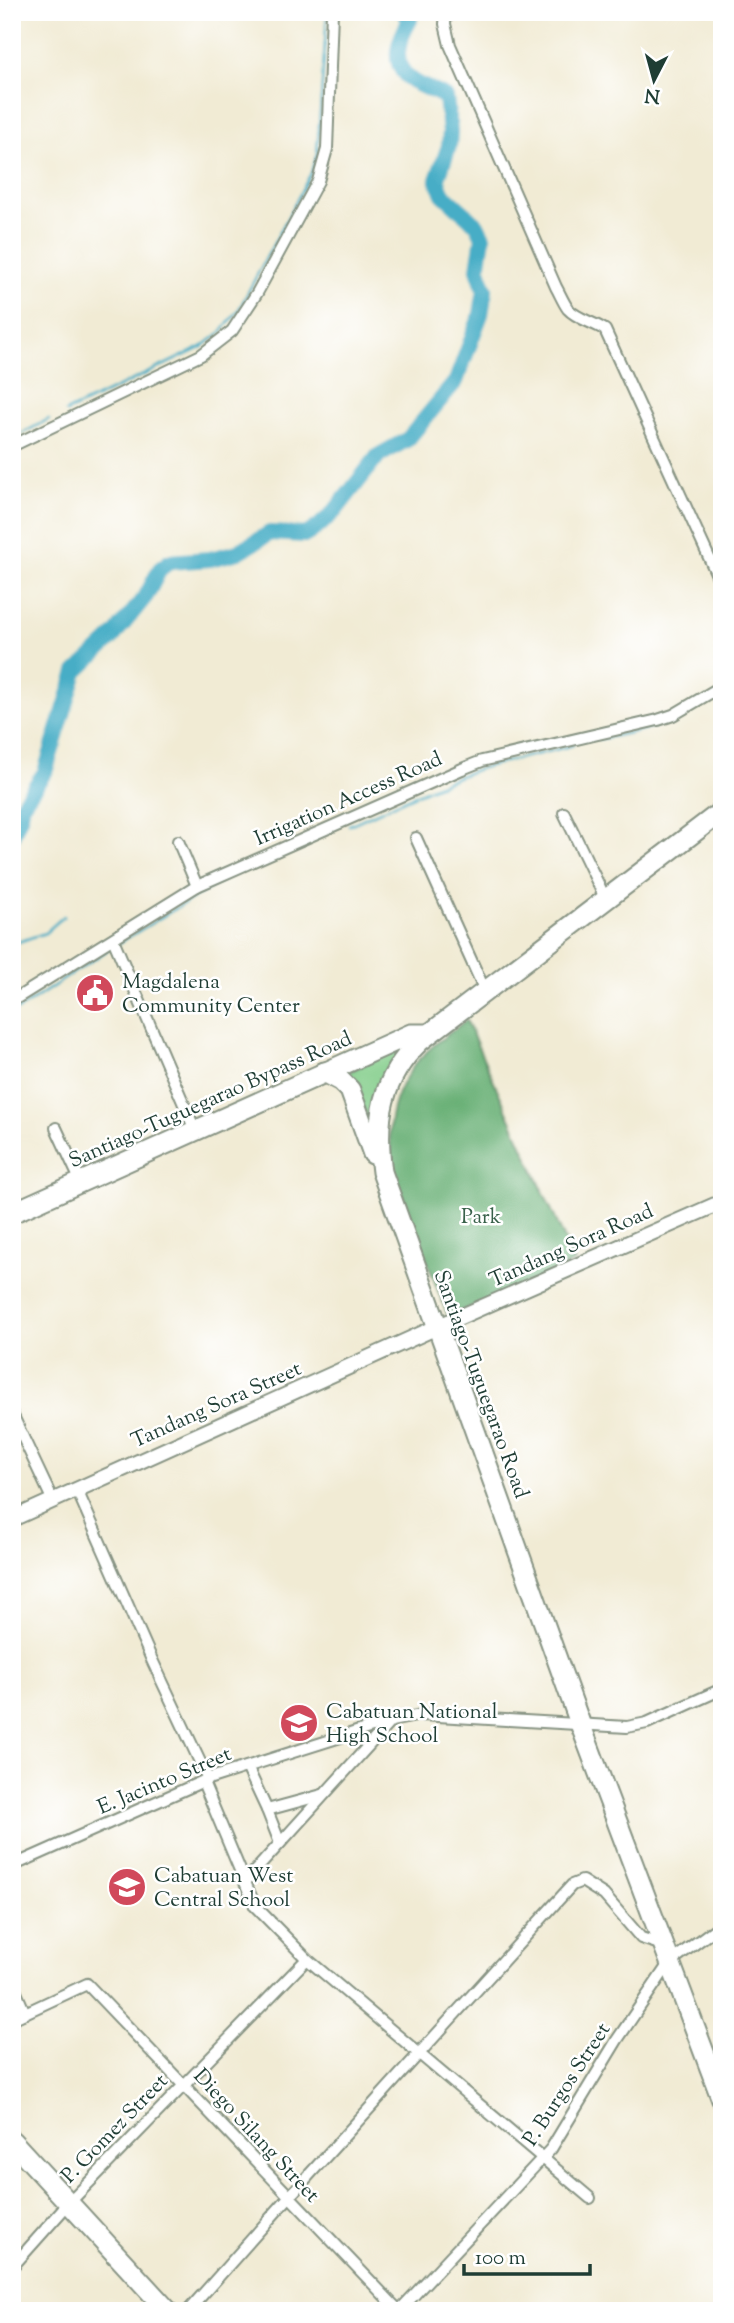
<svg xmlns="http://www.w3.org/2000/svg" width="734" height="2323" font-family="'Sorts Mill Goudy',serif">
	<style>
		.green { fill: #84ce8b; stroke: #528660; stroke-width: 2 }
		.forest { fill: #6bb177; stroke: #457756; stroke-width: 2 }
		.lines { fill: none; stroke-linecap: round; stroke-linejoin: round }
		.stream { stroke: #47adc6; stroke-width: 2.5 }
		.river { stroke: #47adc6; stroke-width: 16 }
		.street-casing { stroke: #889484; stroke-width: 14 }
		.secondary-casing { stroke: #889484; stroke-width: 18 }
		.highway-casing { stroke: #889484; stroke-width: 23 }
		.street { stroke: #fff; stroke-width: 10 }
		.secondary { stroke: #fff; stroke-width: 14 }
		.highway { stroke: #fff; stroke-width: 19 }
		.labels { text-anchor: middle; stroke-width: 5; stroke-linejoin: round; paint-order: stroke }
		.street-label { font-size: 21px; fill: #1f3d34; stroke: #fff }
		.poi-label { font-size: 21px; fill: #1f3d34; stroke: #fff; text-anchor: start }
		.park-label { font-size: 21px; fill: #38614a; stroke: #fff }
	</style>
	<rect width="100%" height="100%" fill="#fff"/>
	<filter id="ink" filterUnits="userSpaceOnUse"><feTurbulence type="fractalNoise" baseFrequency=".0143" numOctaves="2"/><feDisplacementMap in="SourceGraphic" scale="14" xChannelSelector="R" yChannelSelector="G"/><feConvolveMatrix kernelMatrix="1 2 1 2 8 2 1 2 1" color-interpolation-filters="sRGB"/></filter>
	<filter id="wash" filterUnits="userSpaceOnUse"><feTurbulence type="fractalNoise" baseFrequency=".00686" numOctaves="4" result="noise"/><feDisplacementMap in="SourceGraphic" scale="28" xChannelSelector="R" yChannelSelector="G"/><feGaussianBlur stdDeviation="1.57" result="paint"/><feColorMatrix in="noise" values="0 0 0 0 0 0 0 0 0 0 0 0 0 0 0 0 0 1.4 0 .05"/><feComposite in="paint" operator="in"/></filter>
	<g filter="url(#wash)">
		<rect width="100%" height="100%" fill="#f1ebd4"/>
		<path class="green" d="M413 1042C389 1069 373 1084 370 1122L350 1078V1071Z"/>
		<path class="forest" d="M466 1020 575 1262 448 1317C437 1288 426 1259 416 1231 394 1173 371 1123 413 1067 427 1048 448 1035 466 1020Z"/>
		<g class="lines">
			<g class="stream">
				<polyline points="66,412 202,347 221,332 238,311 311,173 317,154 327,14"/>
				<polyline points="12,439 49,419"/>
				<path d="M599 739C638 732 672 724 704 703"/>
				<path d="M349 825C390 807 431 786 473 771 506 760 540 755 573 745"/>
				<polyline points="119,943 221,881"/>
				<polyline points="12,944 45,933 64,916"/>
				<polyline points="12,1012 21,1008 112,947"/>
			</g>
			<path class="river" d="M12 836 20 817 21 806 45 772 76 672 112 638 146 596 160 569 169 562 210 559 238 552 270 533 306 535 319 526 335 511 378 456 408 439 456 381 481 314 485 290 478 269 483 237 477 225 443 194 437 180 449 146 450 131 446 98C435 90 422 88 411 80 389 63 399 39 410 20L404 12"/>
		</g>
	</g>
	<g filter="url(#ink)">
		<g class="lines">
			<defs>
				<g id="street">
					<path d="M446 12 445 24 450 45 556 287C560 294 563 302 568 309 577 319 593 322 605 330L722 586"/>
					<polyline points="12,446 201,355 232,331 257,293 318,181 327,149 332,12"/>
					<polyline points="564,813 606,900"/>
					<polyline points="416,838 485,991"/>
					<polyline points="178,841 197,886"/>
					<polyline points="113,939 195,1130"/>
					<polyline points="12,1001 197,886 462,769 482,761 658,720 673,715 722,686"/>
					<polyline points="56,1128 81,1182"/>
					<polyline points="12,1414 53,1501"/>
					<polyline points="77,1490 152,1660 208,1779"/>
					<polyline points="247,1767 267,1810 280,1843"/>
					<polyline points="203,1782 255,1906 307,1959 590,2198"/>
					<polyline points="267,1810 322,1795"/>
					<polyline points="12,1866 208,1779 391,1721 421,1715 627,1727 647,1723 722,1689"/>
					<polyline points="245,1882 389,1723"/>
					<polyline points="12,1983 25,2013"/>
					<polyline points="12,2019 87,1984 399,2311 551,2149 617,2040 670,1962 722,1924"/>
					<polyline points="12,2267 69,2203 307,1959"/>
					<polyline points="188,2311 289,2197 572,1885 582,1881 604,1895 641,1938 663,1945"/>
				</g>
				<polyline id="secondary" points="12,1519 437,1327 722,1202"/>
				<g id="highway">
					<path d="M722 811 420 1041C381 1079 375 1119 382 1172L581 1726 722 2100"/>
					<polyline points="324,1072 341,1081 350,1090 373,1154"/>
					<polyline points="12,1213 411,1034 427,1034"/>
					<polyline points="12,2141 168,2311"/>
				</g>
			</defs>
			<use href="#street" class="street-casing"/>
			<use href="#secondary" class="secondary-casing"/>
			<use href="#highway" class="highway-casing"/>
			<use href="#street" class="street"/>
			<use href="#secondary" class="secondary"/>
			<use href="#highway" class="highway"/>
		</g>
	</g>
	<defs>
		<symbol id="civic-disc" viewBox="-11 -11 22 22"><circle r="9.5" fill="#d1495b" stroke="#fff"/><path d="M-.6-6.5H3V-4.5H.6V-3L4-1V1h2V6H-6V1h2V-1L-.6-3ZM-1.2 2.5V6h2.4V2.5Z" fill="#fff"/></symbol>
		<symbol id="school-disc" viewBox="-11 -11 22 22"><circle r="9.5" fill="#d1495b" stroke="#fff"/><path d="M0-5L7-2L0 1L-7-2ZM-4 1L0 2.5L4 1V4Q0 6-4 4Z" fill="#fff"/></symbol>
	</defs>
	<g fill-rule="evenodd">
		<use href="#civic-disc" x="73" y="971" width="44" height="44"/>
		<use href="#school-disc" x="277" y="1701" width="44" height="44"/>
		<use href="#school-disc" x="105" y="1865" width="44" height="44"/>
	</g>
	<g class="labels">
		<g class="street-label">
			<text transform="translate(348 798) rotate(-24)" y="7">Irrigation Access Road</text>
			<text transform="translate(210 1099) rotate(-24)" y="7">Santiago-Tuguegarao Bypass Road</text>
			<text transform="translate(571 1245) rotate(-24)" y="7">Tandang Sora Road</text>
			<text transform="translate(482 1384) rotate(70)" y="7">Santiago-Tuguegarao Road</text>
			<text transform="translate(216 1404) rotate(-24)" y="7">Tandang Sora Street</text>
			<text transform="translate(164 1780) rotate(-23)" y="7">E. Jacinto Street</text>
			<text transform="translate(566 2084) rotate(-57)" y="7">P. Burgos Street</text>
			<text transform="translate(114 2128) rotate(-46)" y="7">P. Gomez Street</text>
			<text transform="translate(257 2135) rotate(47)" y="7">Diego Silang Street</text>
		</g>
		<g class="poi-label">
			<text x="122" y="988">Magdalena<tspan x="122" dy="24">Community Center</tspan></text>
			<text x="326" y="1718">Cabatuan National<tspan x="326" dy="24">High School</tspan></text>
			<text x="154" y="1882">Cabatuan West<tspan x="154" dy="24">Central School</tspan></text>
		</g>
		<g class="park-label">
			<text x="481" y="1223">Park</text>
		</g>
	</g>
	<rect width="734" height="2323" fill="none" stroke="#fff" stroke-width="42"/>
	<g transform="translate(654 80) rotate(186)" stroke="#ffffff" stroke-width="5" paint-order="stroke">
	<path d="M0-5L12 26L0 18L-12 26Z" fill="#1f3d34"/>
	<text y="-10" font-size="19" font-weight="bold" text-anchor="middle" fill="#1f3d34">N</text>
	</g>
	<path d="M464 2264v10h126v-10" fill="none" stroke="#1f3d34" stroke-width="3.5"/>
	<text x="475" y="2264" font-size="21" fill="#1f3d34" stroke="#ffffff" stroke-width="5" paint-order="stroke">100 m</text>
</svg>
